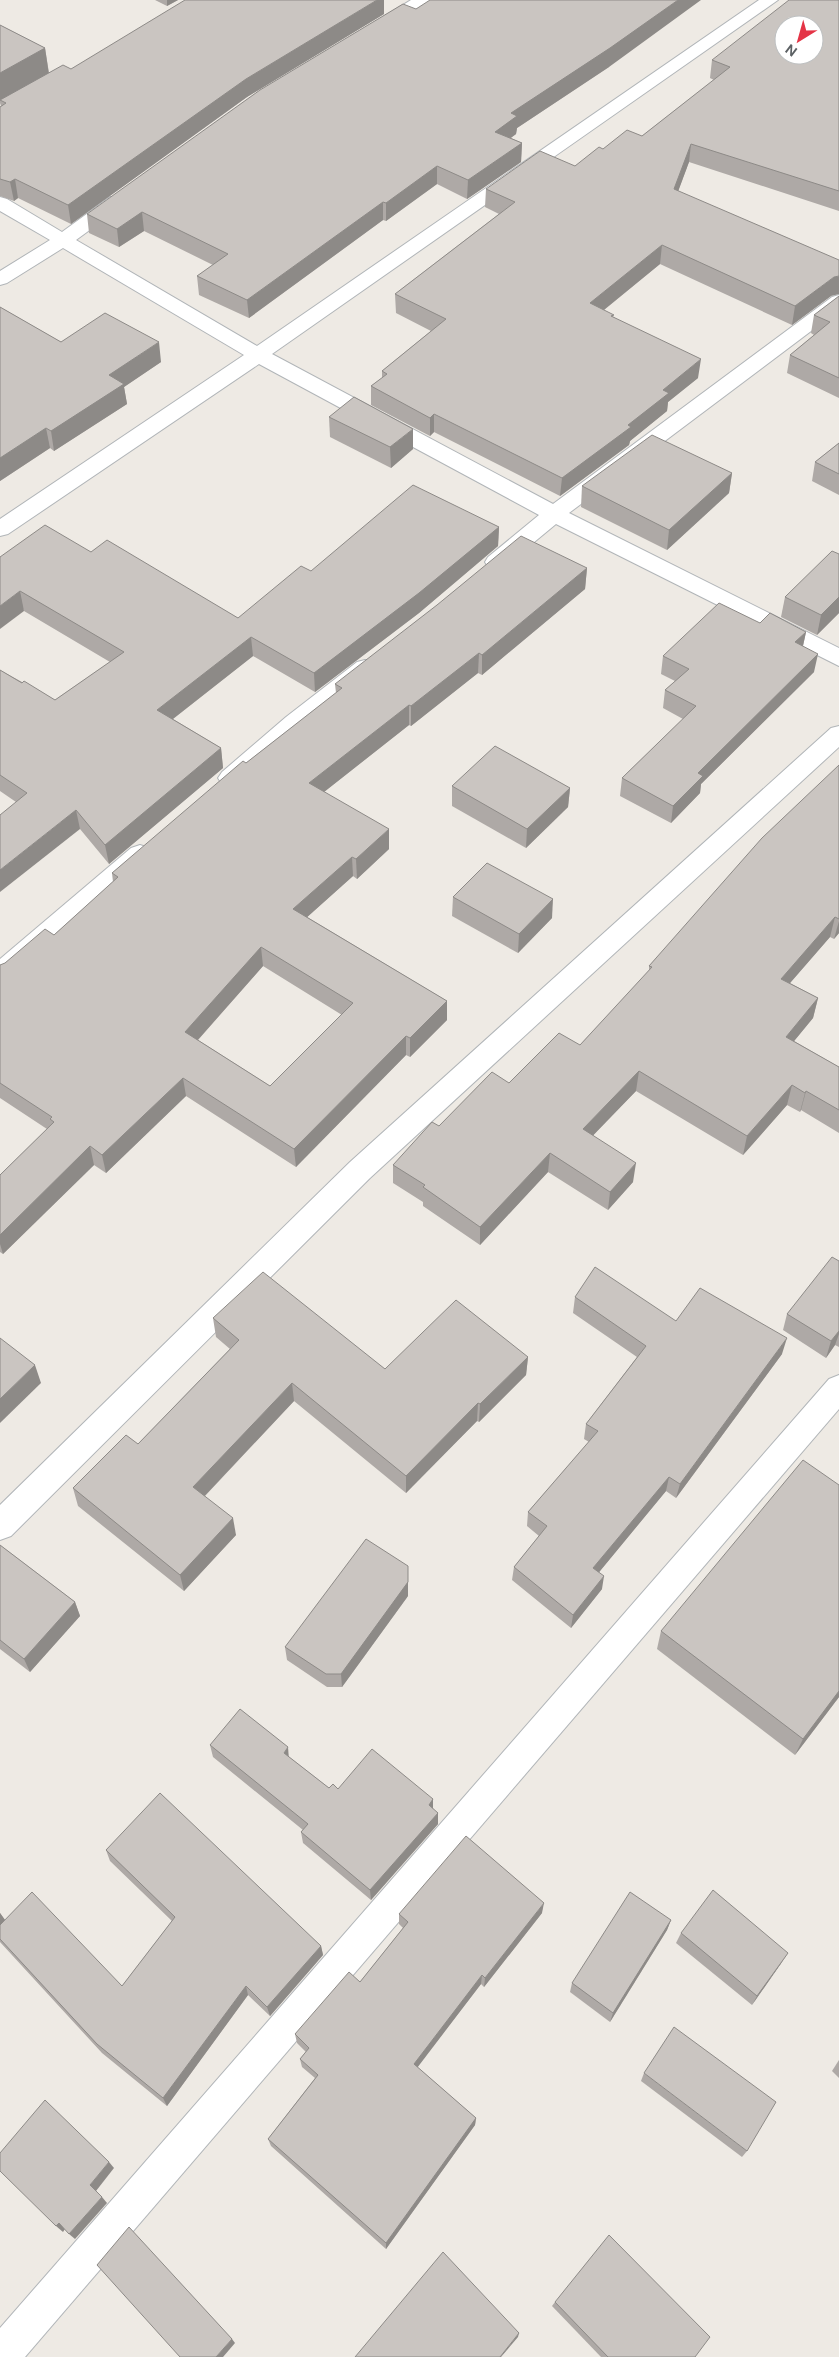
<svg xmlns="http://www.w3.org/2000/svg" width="839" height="2357" font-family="'DM Sans',sans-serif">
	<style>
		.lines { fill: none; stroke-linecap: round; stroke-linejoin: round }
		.street-casing { stroke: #b1b5b8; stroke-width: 2 }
		.street { fill: #fff; fill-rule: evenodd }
		.wall { fill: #aea9a6; fill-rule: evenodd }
		.shaded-wall { fill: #8d8a87 }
		.building { fill: #cac5c1; stroke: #8d8a87; fill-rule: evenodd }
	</style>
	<rect width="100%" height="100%" fill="#eeeae4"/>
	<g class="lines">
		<defs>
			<g id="street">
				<polygon points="411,0 431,0 386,31 374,31 371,27 374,23"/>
				<polygon points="759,0 778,0 272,354 553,504 832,297 839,295 839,310 569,513 839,648 839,666 556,524 504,567 496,569 488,567 485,562 488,557 539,515 259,364 8,534 0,536 0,519 244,355 63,248 7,283 0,285 0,271 50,240 0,211 0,197 7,199 62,232 110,197 124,197 126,201 124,205 76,240 257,346"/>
				<polygon points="365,660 373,662 376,668 373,674 302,729 238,784 230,787 222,784 218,778 222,772 286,717 357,662"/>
				<polygon points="839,726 839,747 370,1178 11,1536 0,1540 0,1505 350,1162 831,728"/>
				<polygon points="140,845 149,848 152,854 149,860 9,981 0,984 0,959 131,848"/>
				<polygon points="839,1375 839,1409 25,2357 0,2357 0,2328 829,1379"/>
			</g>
		</defs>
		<use href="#street" class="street-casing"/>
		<use href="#street" class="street"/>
	</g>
	<g class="wall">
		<polygon points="155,0 178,0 167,6"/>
		<polygon points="839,0 839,211 689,162 678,191 831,296 792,325 660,264 604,310 698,378 668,402 667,411 630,441 629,445 560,496 434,432 430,436 371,405 371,386 382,378 382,371 431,331 396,313 395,294 499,214 485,207 486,189 575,166 603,149 642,136 714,80 710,78 712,60"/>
		<polygon points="416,9 609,67 517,128 516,134 511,138 522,143 521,162 467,199 437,184 386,221 383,220 249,318 199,295 197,276 213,265 144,231 119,247 89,233 87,214"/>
		<polygon points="384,14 247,97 71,224 18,198 14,201 0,196 0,107 1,106 0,103 0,25 45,48 49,73"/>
		<polygon points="839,296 839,398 787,373 790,355 814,335 811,333 814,315"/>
		<polygon points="0,307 61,342 161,362 124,387 127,404 54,451 50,448 0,481"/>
		<polygon points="329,417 413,449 391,468 330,437"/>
		<polygon points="839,443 839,495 812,481 815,462"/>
		<polygon points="732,473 729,493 667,550 581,507 582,486"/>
		<polygon points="499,527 498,546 419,613 315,692 253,656 173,719 221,748 223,768 109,864 80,829 16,802 0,791 0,670 55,700 110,662 24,611 0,557 91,552 238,618 311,571"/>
		<polygon points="839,554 839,613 817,635 781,617 785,597"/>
		<path d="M587 568 585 589 482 675 478 673 411 726 409 725 324 792 389 849 357 879 353 876 307 917 447 1001V1020L410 1057 406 1055 296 1167 186 1096 106 1173 94 1165 3 1254 0 1252V1175L47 1129 0 1098V965L5 963 54 935 113 882 112 873 246 763 336 693 335 684ZM263 966 342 1015 270 1086 198 1040Z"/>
		<polygon points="760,623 806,632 803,646 814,672 701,784 700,793 671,823 620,796 622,778 683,719 663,708 665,690 675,681 661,674 663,656"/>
		<polygon points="839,765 839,933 834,939 830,937 790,983 818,998 813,1018 794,1041 839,1067 839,1133 801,1110 800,1112 787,1105 743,1155 636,1091 593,1135 633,1182 608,1210 548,1172 480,1245 423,1206 423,1202 393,1183 393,1165 439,1126 509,1083 580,1045 649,971 649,966"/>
		<polygon points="452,786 570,788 568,807 526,848 452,806"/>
		<polygon points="453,897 552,918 518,953 452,916"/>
		<polygon points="839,1261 839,1347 835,1345 826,1358 783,1330 787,1314"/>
		<polygon points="575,1297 676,1321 782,1354 676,1498 666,1491 599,1572 602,1589 571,1628 512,1580 514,1567 539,1536 527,1526 528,1512 589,1442 584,1439 586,1424 637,1357 573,1313"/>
		<polygon points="213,1318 385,1369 528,1357 526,1375 479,1422 477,1421 406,1493 294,1401 205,1496 236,1535 184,1591 78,1506 73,1488 138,1444 230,1349 216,1337"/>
		<polygon points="839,1485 839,1697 795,1755 657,1649 661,1631"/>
		<polygon points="0,1545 75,1602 80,1616 30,1672 0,1649"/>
		<polygon points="408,1596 342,1687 327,1687 287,1660 285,1647"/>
		<polygon points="210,1745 289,1757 329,1788 433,1799 433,1808 438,1824 371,1900 303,1843 301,1832 303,1830 213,1757"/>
		<polygon points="106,1850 321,1946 323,1955 270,2016 248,1995 167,2106 102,2053 0,1942 0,1913 5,1920 122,1986 172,1921 110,1861"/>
		<polygon points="542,1913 484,1987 481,1984 417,2067 476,2118 475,2125 386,2249 271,2146 268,2139 315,2078 302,2067 300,2059 306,2052 297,2043 295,2034 360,1982 403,1928 399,1924 399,1914"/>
		<polygon points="671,1920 667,1930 610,2022 570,1992 572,1983"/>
		<polygon points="681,1933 782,1962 752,2005 676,1943"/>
		<polygon points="839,2060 839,2078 832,2071"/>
		<polygon points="644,2073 747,2151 742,2157 641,2081"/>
		<polygon points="555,2302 695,2357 601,2357 552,2306"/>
	</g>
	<g class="shaded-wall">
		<polygon points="167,0 178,0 167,6"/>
		<polygon points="377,0 384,0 384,14 247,97 71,224 68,205 246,79"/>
		<polygon points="678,0 701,0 609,67 517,128 516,134 494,150 495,132 511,113"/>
		<polygon points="45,48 49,75 0,100 0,73"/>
		<polygon points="522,143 521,162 467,199 468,180"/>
		<polygon points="691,144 689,162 672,208 674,189"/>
		<polygon points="437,166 437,184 386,221 386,203"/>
		<polygon points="15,179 18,198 14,201 10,182"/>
		<polygon points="383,202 383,220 249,318 247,300"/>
		<polygon points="142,212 144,231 119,247 117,229"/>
		<polygon points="662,245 660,264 589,322 590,303"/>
		<polygon points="839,276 839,294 831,296 792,325 795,306 834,277"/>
		<polygon points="159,342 161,362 124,387 127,404 54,451 51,431 109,375"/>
		<polygon points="701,359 698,378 668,402 667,411 630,441 629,445 560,496 562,478 628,425 663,390"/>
		<polygon points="434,414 434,432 430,436 430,418"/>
		<polygon points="46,428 50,448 0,481 0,458"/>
		<polygon points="413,429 413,449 391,468 390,447"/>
		<polygon points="732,473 729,493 667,550 669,530"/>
		<polygon points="499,527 498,546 419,613 315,692 314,673"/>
		<polygon points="587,568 585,589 482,675 482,655"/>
		<polygon points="20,591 24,611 0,629 0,606"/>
		<polygon points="839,597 839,613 817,635 821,615"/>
		<polygon points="806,632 802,650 795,642"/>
		<polygon points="251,637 253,656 160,729 157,710"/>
		<polygon points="479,653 478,673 411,726 411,706"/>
		<polygon points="818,654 814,672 701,784 700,793 671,823 673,806 698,773"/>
		<polygon points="409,705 409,725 310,803 309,783"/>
		<polygon points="221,748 223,768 109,864 105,845"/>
		<polygon points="570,788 568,807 526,848 527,829"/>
		<polygon points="76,810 80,829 0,892 0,870"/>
		<polygon points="389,829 389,849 357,879 356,859"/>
		<polygon points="352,857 353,876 295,928 293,909"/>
		<polygon points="553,899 552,918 518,953 519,934"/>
		<polygon points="835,917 830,937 777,998 781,979"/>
		<polygon points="839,921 839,933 834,939"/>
		<polygon points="261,947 263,966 188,1051 185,1032"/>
		<polygon points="818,998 813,1018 781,1057 786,1037"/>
		<polygon points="447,1001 447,1020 410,1057 410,1038"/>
		<polygon points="406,1036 406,1055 296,1167 294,1149"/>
		<polygon points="639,1071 636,1091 581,1148 583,1129"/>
		<polygon points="183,1078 186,1096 106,1173 102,1155"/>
		<polygon points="792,1085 787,1105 743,1155 747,1136"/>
		<polygon points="806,1091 801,1110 800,1112 805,1093"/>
		<polygon points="90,1146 94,1165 3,1254 0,1244 0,1235"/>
		<polygon points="550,1153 548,1172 480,1245 480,1227"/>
		<polygon points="636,1163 633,1182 608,1210 610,1192"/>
		<polygon points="839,1331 839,1334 835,1345 826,1358 831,1341"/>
		<polygon points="787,1338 782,1354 676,1498 680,1484"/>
		<polygon points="528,1357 526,1375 479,1422 480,1404"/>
		<polygon points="35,1365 41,1383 0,1423 0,1399"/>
		<polygon points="292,1383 294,1401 197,1504 193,1487"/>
		<polygon points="478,1403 477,1421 406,1493 406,1476"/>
		<polygon points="669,1477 666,1491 591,1582 593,1568"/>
		<polygon points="233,1518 236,1535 184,1591 180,1575"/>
		<polygon points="408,1566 408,1596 342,1687 341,1674"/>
		<polygon points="604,1576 602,1589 571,1628 573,1615"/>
		<polygon points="75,1602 80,1616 30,1672 24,1659"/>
		<polygon points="839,1691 839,1697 795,1755 803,1739"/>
		<polygon points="288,1747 289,1760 284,1753"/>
		<polygon points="433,1799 433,1811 429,1805"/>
		<polygon points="438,1813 438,1824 371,1900 370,1890"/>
		<polygon points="544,1903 542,1913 484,1987 485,1978"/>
		<polygon points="0,1913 5,1920 0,1925"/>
		<polygon points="671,1920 667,1930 610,2022 613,2013"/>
		<polygon points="321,1946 323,1955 270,2016 267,2007"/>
		<polygon points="788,1953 782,1962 752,2005 757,1996"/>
		<polygon points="482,1975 481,1984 414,2072 414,2064"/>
		<polygon points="246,1986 248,1995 167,2106 163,2098"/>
		<polygon points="476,2118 475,2125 386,2249 386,2243"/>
		<polygon points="109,2162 114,2168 96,2191 90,2185"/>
		<polygon points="102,2197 107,2203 75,2239 69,2234"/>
		<polygon points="59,2223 65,2229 63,2232 56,2226"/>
		<polygon points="519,2333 518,2337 501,2357 500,2357"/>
		<polygon points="232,2339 235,2343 223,2357 216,2357"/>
	</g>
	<g class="building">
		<polygon points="185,0 377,0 246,79 68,205 15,179 10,182 0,179 0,107 6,103 0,100 63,65 71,69"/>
		<polygon points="430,0 678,0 610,48 511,113 517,116 495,132 522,143 468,180 437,166 386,203 383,202 247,300 197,276 228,254 142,212 117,229 87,214 260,90 403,4 416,9"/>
		<path d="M789 0H839V191L691 144 674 189 839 260V276L834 277 795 306 662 245 590 303 614 315 611 316 701 359 663 390 669 393 628 425 631 427 562 478 434 414 430 418 371 386 387 374 382 371 446 319 395 294 515 202 486 189 540 151 575 166 599 147 603 149 627 130 642 136 730 67 712 60ZM784 25H814V55H784Z"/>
		<polygon points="0,25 45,48 0,73"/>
		<polygon points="839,296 839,378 790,355 830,322 814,315"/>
		<polygon points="0,307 61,342 105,313 159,342 109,375 124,384 51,431 46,428 0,458"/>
		<polygon points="354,397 413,429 390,447 329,417"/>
		<polygon points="652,435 732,473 669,530 582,486"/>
		<polygon points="839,443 839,474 815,462"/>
		<polygon points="413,485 499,527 419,593 314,673 251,637 157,710 221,748 105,845 76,810 0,870 0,815 27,793 0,775 0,670 22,683 24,681 55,700 124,652 20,591 0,606 0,557 45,525 91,552 107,540 238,618 301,566 311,571"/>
		<path d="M521 536 587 568 482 655 479 653 411 706 409 705 309 783 389 829 356 859 352 857 293 909 447 1001 410 1038 406 1036 294 1149 183 1078 102 1155 90 1146 0 1235V1175L54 1122 50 1119 52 1117 0 1083V965L5 963 45 929 54 935 118 877 112 873 243 761 246 763 342 688 335 684 437 605ZM261 947 353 1003 270 1086 185 1032Z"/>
		<polygon points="832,551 839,554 839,597 821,615 785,597"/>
		<polygon points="719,603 760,623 770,613 806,632 795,642 818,654 698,773 703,776 673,806 622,778 696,706 665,690 689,669 663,656"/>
		<polygon points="495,746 570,788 527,829 452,786"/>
		<polygon points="839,765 839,919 835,917 781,979 818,998 786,1037 839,1067 839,1110 806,1091 805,1093 792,1085 747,1136 639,1071 583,1129 636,1163 610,1192 550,1153 480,1227 423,1187 425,1185 393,1165 432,1122 439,1126 492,1072 509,1083 559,1033 580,1045 652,967 649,966 762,838"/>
		<polygon points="487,863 553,899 519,934 453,897"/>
		<polygon points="832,1257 839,1261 839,1331 831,1341 787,1314"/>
		<polygon points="595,1267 676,1321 700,1288 787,1338 680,1484 669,1477 593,1568 604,1576 573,1615 514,1567 547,1526 528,1512 598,1431 586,1424 646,1346 575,1297"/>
		<polygon points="263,1272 385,1369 456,1300 528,1357 480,1404 478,1403 406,1476 292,1383 193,1487 233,1518 180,1575 73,1488 126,1435 138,1444 239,1340 213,1318"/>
		<polygon points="0,1338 35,1365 0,1399"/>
		<polygon points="803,1460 839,1485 839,1691 803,1739 661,1631"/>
		<polygon points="366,1539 408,1566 408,1582 341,1674 326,1674 285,1647"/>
		<polygon points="0,1545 75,1602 24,1659 0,1640"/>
		<polygon points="240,1709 288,1747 284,1753 329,1788 333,1784 338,1789 372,1749 433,1799 429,1805 438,1813 370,1890 301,1832 308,1824 210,1745"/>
		<polygon points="160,1793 321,1946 267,2007 246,1986 163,2098 97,2044 0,1939 0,1925 32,1892 122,1986 175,1917 106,1850"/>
		<polygon points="466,1836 544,1903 485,1978 482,1975 414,2064 476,2118 386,2243 268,2139 318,2075 300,2059 309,2048 295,2034 349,1972 360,1982 408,1922 399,1914"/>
		<polygon points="713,1890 788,1953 757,1996 681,1933"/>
		<polygon points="630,1892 671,1920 613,2013 572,1983"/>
		<polygon points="674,2027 776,2102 747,2151 644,2073"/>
		<polygon points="45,2100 109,2162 90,2185 102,2197 69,2234 59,2223 56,2226 0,2171 0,2153"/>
		<polygon points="129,2227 232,2339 216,2357 180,2357 97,2265"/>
		<polygon points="609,2235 710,2337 695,2357 608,2357 555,2302"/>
		<polygon points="443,2252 519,2333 500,2357 355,2357"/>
	</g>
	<g transform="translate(799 40) rotate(217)"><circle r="24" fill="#ffffff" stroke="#bec0c1"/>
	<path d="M0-4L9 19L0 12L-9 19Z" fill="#e43446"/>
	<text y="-8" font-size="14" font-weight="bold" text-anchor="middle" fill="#5c6164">N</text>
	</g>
</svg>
